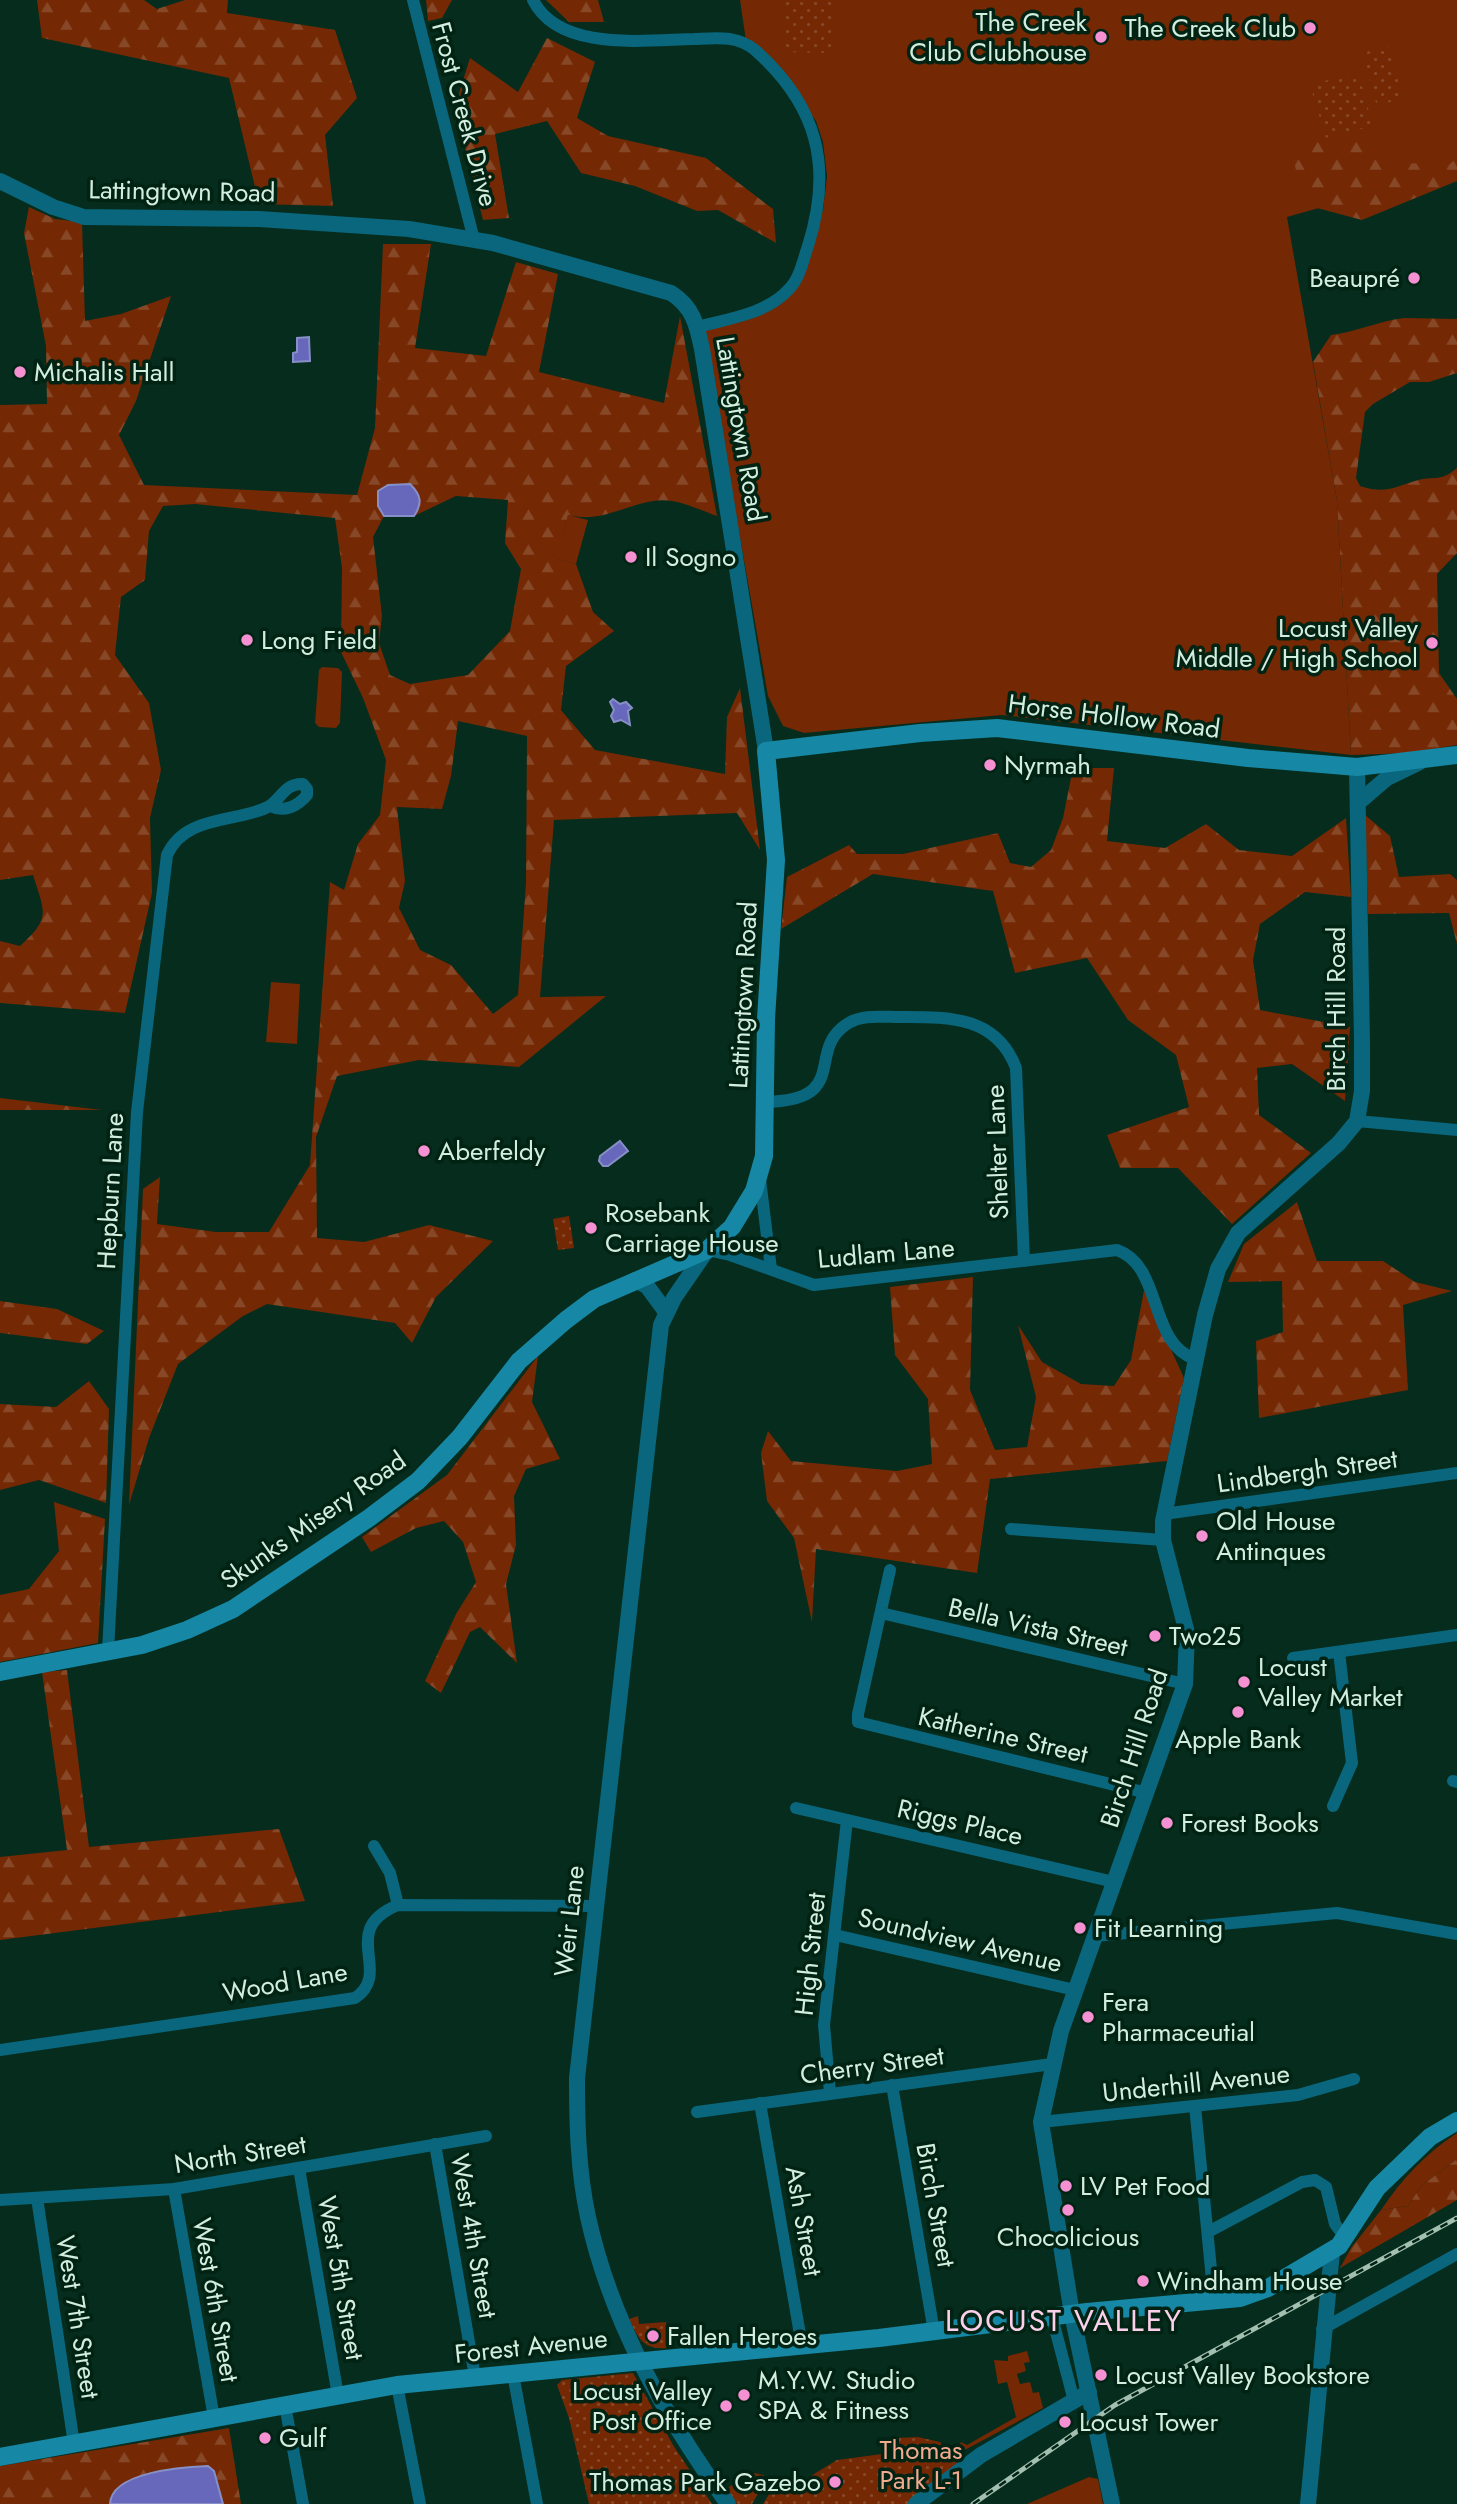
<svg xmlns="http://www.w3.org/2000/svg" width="1457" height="2504" font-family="Jost,sans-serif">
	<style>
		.grass { fill: #742804 }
		.forest { fill: url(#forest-firs); fill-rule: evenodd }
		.park { fill: url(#park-dots) }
		.water { fill: #6768bb; stroke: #8790c6; stroke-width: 2 }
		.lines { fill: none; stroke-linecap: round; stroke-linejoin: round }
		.minor { stroke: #09667c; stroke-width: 12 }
		.tertiary { stroke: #09667c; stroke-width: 16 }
		.secondary { stroke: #1687a4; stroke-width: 18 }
		.rail-casing { stroke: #a2bfb0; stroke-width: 5 }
		.rail { stroke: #002313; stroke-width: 2.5; stroke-dasharray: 8; stroke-linecap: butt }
		.poi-dot { fill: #f591d3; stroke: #002313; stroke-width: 2.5 }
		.labels { text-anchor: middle; stroke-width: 7; stroke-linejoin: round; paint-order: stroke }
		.poi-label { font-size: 26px; fill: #d3edde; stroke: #002313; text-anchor: start }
		.street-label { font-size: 26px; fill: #d3edde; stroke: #002313 }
		.park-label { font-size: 26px; fill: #f3ab90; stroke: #002313 }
		.quarter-label { font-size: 30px; letter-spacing: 2px; fill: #fcd0eb; stroke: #002313 }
	</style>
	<defs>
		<pattern id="forest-firs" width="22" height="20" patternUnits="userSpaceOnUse" patternTransform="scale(1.75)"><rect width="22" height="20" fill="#742804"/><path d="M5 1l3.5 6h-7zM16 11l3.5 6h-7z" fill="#874828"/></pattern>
		<pattern id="park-dots" width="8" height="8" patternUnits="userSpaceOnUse" patternTransform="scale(1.75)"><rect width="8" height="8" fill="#742804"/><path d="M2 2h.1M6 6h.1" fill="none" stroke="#874828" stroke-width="1.8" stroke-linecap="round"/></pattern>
	</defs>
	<rect width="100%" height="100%" fill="#052c1c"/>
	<g class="grass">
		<polygon points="740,0 1457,0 1457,169 1287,217 1337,501 1351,755 1002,715 804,733 783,726 768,696 703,328 749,316 801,279 823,210 827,176 823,142 816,121 791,87 746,41"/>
		<polygon points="568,515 588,520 576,564 556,559"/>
		<polygon points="322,667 338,668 342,672 340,723 336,728 319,727 315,723 319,670"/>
		<polygon points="271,982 300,984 297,1044 266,1042"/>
		<path d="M1457 2133V2159L1421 2186 1408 2206 1381 2210C1402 2179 1425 2154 1457 2133Z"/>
		<polygon points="1027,2351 1030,2362 1024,2363 1026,2371 1017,2374 1020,2384 1030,2382 1033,2393 1039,2392 1043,2408 961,2452 958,2448 961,2442 967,2445 1016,2417 1007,2382 998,2384 994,2360 1008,2361 1008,2356"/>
		<polygon points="1089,2477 1098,2479 1103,2504 1027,2504"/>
	</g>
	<g class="forest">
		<polygon points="37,0 144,0 157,9 185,0 228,0 227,13 335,30 357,98 325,135 333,206 259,204 229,78 42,38"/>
		<polygon points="426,0 452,0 442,18 428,21"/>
		<polygon points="546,0 598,0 604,22 569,22"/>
		<polygon points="547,38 595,62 577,118 608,136 706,158 773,209 776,243 718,210 697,211 635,186 581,173 547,121 495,134 509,218 483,220 455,106 470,58 518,92"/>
		<polygon points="1360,137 1371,159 1388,163 1450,164 1457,157 1457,181 1362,220 1317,208 1301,193 1294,161 1306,141"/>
		<path d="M29 207 55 219 82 222 85 321 121 314 171 296 136 401 119 435 144 485 357 495 375 428 383 244H431L415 348 486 356 516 262 558 274 539 372 664 403 680 316 717 516C697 509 675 497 653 501 622 506 601 523 568 515L557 559 576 564 593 612 614 631 566 666 561 710 595 750 725 774 727 717 740 688 760 850 737 813 554 820 540 997 606 996 519 1067 419 1060 337 1076 316 1137 317 1238 364 1242 429 1225 493 1241 436 1297 412 1343 395 1323 267 1304 243 1316 178 1364 149 1438 129 1505 143 1189 160 1177 157 1224 216 1232H269L310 1165 330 882 344 890 358 844 380 815 386 760 363 698 341 652 342 568 335 518 195 504 163 506 149 531 145 580 121 597 115 655 149 703 161 770 150 818 152 893 125 1013 0 1003V941L20 946C51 918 45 913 33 875L0 880V405L47 404 46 346 24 233ZM456 496 508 500 505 543 521 569 510 631 468 675 410 684 390 675 379 643 382 616 373 537 384 516 380 511 420 507 414 516ZM458 721 527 736 526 883 518 995 493 1014 451 965 420 950 399 908 405 881 397 807 442 809 451 776Z"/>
		<path d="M1404 318 1457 319V373L1429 382H1410L1373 404 1365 412 1356 478 1360 486C1385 494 1392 488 1415 481 1434 475 1440 483 1457 468V553L1437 574 1439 673 1457 699V745L1409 753 1351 755 1337 501 1313 362 1331 335C1357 332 1378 321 1404 318Z"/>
		<polygon points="1073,768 1114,768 1107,841 1165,848 1206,824 1239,850 1292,856 1346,818 1351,897 1305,892 1260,924 1253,960 1260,1010 1350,1027 1345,1101 1292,1064 1257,1068 1259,1115 1311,1153 1232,1224 1178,1168 1120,1168 1107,1135 1189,1107 1176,1055 1128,1020 1087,958 1015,973 993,891 873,874 781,929 787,877 849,845 857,854 903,854 998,833 1010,863 1031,867 1051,850 1063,818"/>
		<polygon points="1365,815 1390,836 1399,877 1450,874 1457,880 1457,944 1449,913 1368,914"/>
		<polygon points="0,1098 102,1110 0,1110"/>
		<polygon points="1297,1202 1317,1261 1383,1261 1415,1282 1452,1291 1403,1305 1408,1390 1259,1418 1256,1341 1283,1332 1282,1281 1228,1282 1244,1244"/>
		<polygon points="973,1277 970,1390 995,1450 1027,1447 1036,1397 1018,1325 1042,1362 1081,1384 1114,1386 1131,1360 1144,1290 1184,1378 1167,1461 990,1479 977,1573 816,1549 812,1622 794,1538 767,1501 761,1453 768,1431 791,1461 897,1471 932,1464 928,1399 895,1355 890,1287"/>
		<polygon points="0,1301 57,1309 104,1331 87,1344 0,1333"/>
		<polygon points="538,1356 532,1402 560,1459 526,1469 514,1496 516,1545 506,1584 517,1663 480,1627 470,1632 441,1693 425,1681 456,1614 476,1582 463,1542 444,1521 416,1528 371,1552 362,1537 447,1475"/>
		<polygon points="89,1381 109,1409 106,1503 39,1480 0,1490 0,1404 56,1407"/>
		<polygon points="54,1502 105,1519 98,1643 0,1662 0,1595 29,1589 59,1551"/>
		<polygon points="67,1670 89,1847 279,1829 305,1901 0,1940 0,1857 67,1850 42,1672"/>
		<polygon points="1457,2159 1457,2200 1340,2268 1351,2248 1381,2210 1408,2206 1421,2186"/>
		<polygon points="229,2428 241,2504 223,2504 214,2471 208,2466 111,2495 110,2504 0,2504 0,2466"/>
	</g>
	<g class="park">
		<polygon points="783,0 831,0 831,53 783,52"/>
		<polygon points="1389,46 1403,98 1377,106 1362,53"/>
		<polygon points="1358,72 1373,126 1326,138 1310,85"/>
		<polygon points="569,1216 574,1248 558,1250 553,1219"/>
		<path d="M638 2316 639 2324 666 2322 667 2348C644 2350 638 2339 629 2319Z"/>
		<polygon points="633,2373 673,2445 712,2504 589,2504 569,2418 557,2385 562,2380"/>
		<polygon points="918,2437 940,2442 962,2468 916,2504 763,2504 774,2486 781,2494 837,2460 897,2452 895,2438"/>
		<polygon points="754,2473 764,2475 765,2482 752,2504 737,2504 726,2490 738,2479"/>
	</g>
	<g class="water">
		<polygon points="309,337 310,361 293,362 293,353 297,352 297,338"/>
		<path d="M410 484C421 495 423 503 414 516H384L378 506V491L388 485Z"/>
		<polygon points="613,699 620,704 626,702 632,708 628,711 630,725 621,720 614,722 611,716 614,710 610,702"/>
		<polygon points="620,1141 628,1151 608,1166 603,1166 599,1161 600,1156"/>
		<path d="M208 2466 214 2471 223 2504H110C111 2472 182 2467 208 2466Z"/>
	</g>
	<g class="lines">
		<g class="minor">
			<polyline points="413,0 474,240"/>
			<path d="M533 0C559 52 645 40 694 39 716 38 737 35 755 50 818 106 833 167 808 246 803 260 800 278 789 289 767 314 727 319 697 327"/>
			<path d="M764 1102C852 1101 805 1051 847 1024 862 1014 882 1017 899 1017 947 1017 996 1015 1016 1068L1024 1261"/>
			<polyline points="1357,1121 1457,1130"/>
			<polyline points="760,1179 771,1269"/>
			<path d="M707 1250 730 1255 814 1285 1117 1250C1163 1266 1148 1343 1195 1359"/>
			<polyline points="1164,1514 1457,1473"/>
			<polyline points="1011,1529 1163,1540"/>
			<polyline points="890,1570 858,1714 858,1722 1147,1793"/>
			<polyline points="881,1613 1185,1684"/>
			<path d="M108 1651 137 1112 167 855C185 815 234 823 268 807 281 800 284 783 303 784L307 789V795C298 806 284 813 270 806"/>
			<polyline points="1293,1658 1457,1635"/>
			<polyline points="1453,1781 1457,1782"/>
			<polyline points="1333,1806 1352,1763 1339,1652"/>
			<polyline points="796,1808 1114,1882"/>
			<polyline points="374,1846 390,1873 398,1905"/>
			<polyline points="835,1935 1075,1990"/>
			<polyline points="1095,1936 1337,1913 1457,1934"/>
			<path d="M0 2050 355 1998C394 1972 337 1930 398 1905L595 1906"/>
			<polyline points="892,2085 934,2332"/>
			<polyline points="830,2093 824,2025 847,1820"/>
			<polyline points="760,2103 802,2346"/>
			<polyline points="1195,2106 1214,2300"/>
			<polyline points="697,2112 1052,2064"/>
			<polyline points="1041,2122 1298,2095 1354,2079"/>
			<polyline points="435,2144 475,2377"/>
			<polyline points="299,2168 338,2396"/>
			<polyline points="174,2189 214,2418"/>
			<polyline points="37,2198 74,2444"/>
			<polyline points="0,2200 174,2189 486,2136"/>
			<polyline points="1208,2232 1302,2182 1315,2180 1326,2187 1335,2224 1346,2239"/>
			<polyline points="1052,2317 1074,2401"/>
			<polyline points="1322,2329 1457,2254"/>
			<polyline points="513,2374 537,2504"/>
			<polyline points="397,2385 420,2504"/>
			<polyline points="285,2405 303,2504"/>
		</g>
		<g class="tertiary">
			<path d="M0 181 53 207 84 217 259 219 409 229 493 243 671 293C693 307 697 325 702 349L766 751"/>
			<polyline points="1359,802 1387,778 1420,762"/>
			<path d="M707 1250 674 1298 661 1325 577 2078C577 2124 578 2171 588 2217 611 2322 665 2417 728 2504"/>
			<polyline points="635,1280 647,1286 666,1312"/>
			<polyline points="916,2504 981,2455 1089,2392"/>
			<polyline points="1112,2504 1072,2314 1041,2122 1061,2031 1185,1684 1187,1633 1163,1540 1163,1521 1205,1315 1218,1269 1238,1233 1339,1143 1357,1121 1362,1091 1362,1041 1357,767"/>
			<polyline points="1308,2504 1332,2252"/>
		</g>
		<g class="secondary">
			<polyline points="0,1672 142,1645 187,1630 233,1609 369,1518 418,1481 460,1437 519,1361 566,1320 594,1299 707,1250 732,1227 754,1191 764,1156 766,1019 776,860 766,751 920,733 997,728 1248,758 1357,767 1457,755"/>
			<polyline points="0,2457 397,2385 879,2338 1087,2312 1240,2298 1268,2288 1339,2246 1377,2188 1430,2137 1457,2121"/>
		</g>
		<defs>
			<polyline id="rail" points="973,2504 1115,2405 1457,2218"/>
		</defs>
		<use href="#rail" class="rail-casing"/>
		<use href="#rail" class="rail"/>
	</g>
	<g class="poi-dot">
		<circle cx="1310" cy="28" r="7"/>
		<circle cx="1101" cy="37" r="7"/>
		<circle cx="1414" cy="278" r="7"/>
		<circle cx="20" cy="372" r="7"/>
		<circle cx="631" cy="557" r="7"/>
		<circle cx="247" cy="640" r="7"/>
		<circle cx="1432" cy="643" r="7"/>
		<circle cx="990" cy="765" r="7"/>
		<circle cx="424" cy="1151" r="7"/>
		<circle cx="591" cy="1228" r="7"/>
		<circle cx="1202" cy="1536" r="7"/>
		<circle cx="1155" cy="1636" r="7"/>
		<circle cx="1244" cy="1682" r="7"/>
		<circle cx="1238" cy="1712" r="7"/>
		<circle cx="1167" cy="1823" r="7"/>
		<circle cx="1080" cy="1928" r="7"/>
		<circle cx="1088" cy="2017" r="7"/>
		<circle cx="1066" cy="2186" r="7"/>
		<circle cx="1068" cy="2210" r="7"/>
		<circle cx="1143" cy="2281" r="7"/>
		<circle cx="653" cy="2336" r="7"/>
		<circle cx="1101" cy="2375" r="7"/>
		<circle cx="744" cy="2395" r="7"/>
		<circle cx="726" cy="2406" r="7"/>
		<circle cx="1065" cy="2422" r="7"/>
		<circle cx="265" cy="2438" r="7"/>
		<circle cx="835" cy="2482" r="7"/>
	</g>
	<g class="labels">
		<g class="poi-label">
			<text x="1087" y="31" text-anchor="end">The Creek<tspan x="1087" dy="30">Club Clubhouse</tspan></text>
			<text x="1296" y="37" text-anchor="end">The Creek Club</text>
			<text x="1400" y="287" text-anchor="end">Beaupré</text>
			<text x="34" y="381">Michalis Hall</text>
			<text x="645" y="566">Il Sogno</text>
			<text x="1418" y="637" text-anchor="end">Locust Valley<tspan x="1418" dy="30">Middle / High School</tspan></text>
			<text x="261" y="649">Long Field</text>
			<text x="1004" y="774">Nyrmah</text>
			<text x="438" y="1160">Aberfeldy</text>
			<text x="605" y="1222">Rosebank<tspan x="605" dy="30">Carriage House</tspan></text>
			<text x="1216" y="1530">Old House<tspan x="1216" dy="30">Antinques</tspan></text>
			<text x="1169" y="1645">Two25</text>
			<text x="1258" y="1676">Locust<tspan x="1258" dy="30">Valley Market</tspan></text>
			<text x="1238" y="1748" text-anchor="middle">Apple Bank</text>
			<text x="1181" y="1832">Forest Books</text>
			<text x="1094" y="1937">Fit Learning</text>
			<text x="1102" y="2011">Fera<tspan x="1102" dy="30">Pharmaceutial</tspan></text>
			<text x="1080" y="2195">LV Pet Food</text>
			<text x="1068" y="2246" text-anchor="middle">Chocolicious</text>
			<text x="1157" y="2290">Windham House</text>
			<text x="667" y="2345">Fallen Heroes</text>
			<text x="1115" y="2384">Locust Valley Bookstore</text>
			<text x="758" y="2389">M.Y.W. Studio<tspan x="758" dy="30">SPA &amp; Fitness</tspan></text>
			<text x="712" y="2400" text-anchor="end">Locust Valley<tspan x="712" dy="30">Post Office</tspan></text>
			<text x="1079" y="2431">Locust Tower</text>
			<text x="279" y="2447">Gulf</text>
			<text x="821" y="2491" text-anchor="end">Thomas Park Gazebo</text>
		</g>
		<g class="street-label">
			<text transform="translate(465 114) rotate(75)" y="9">Frost Creek Drive</text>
			<text transform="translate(182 191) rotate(1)" y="9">Lattingtown Road</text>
			<text transform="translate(741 429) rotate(80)" y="9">Lattingtown Road</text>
			<text transform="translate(1114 716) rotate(7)" y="9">Horse Hollow Road</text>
			<text transform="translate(743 995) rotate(-87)" y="9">Lattingtown Road</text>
			<text transform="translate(1336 1009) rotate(-90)" y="9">Birch Hill Road</text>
			<text transform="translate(997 1152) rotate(-92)" y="9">Shelter Lane</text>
			<text transform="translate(110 1191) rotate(-87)" y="9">Hepburn Lane</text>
			<text transform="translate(886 1253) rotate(-5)" y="9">Ludlam Lane</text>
			<text transform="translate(1307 1471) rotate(-8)" y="9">Lindbergh Street</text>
			<text transform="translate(313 1520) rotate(-35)" y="9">Skunks Misery Road</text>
			<text transform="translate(1038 1627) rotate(13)" y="9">Bella Vista Street</text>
			<text transform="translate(1003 1735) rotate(13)" y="9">Katherine Street</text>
			<text transform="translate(1134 1748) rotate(-72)" y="9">Birch Hill Road</text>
			<text transform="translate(960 1822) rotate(13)" y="9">Riggs Place</text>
			<text transform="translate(569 1921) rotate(-84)" y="9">Weir Lane</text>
			<text transform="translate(960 1940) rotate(13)" y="9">Soundview Avenue</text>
			<text transform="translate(810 1954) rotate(-84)" y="9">High Street</text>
			<text transform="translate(285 1982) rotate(-10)" y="9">Wood Lane</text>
			<text transform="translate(872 2065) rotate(-8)" y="9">Cherry Street</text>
			<text transform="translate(1196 2083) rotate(-6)" y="9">Underhill Avenue</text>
			<text transform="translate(240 2154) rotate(-9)" y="9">North Street</text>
			<text transform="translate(936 2205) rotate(80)" y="9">Birch Street</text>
			<text transform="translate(804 2221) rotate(80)" y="9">Ash Street</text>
			<text transform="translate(474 2236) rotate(80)" y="9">West 4th Street</text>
			<text transform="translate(341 2278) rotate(80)" y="9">West 5th Street</text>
			<text transform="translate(216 2300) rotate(80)" y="9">West 6th Street</text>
			<text transform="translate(78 2317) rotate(81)" y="9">West 7th Street</text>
			<text transform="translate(531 2346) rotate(-6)" y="9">Forest Avenue</text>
		</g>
		<g class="park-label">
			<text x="921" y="2459">Thomas<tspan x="921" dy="30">Park L-1</tspan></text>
		</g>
		<g class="quarter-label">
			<text x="1064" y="2331">LOCUST VALLEY</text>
		</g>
	</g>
</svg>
